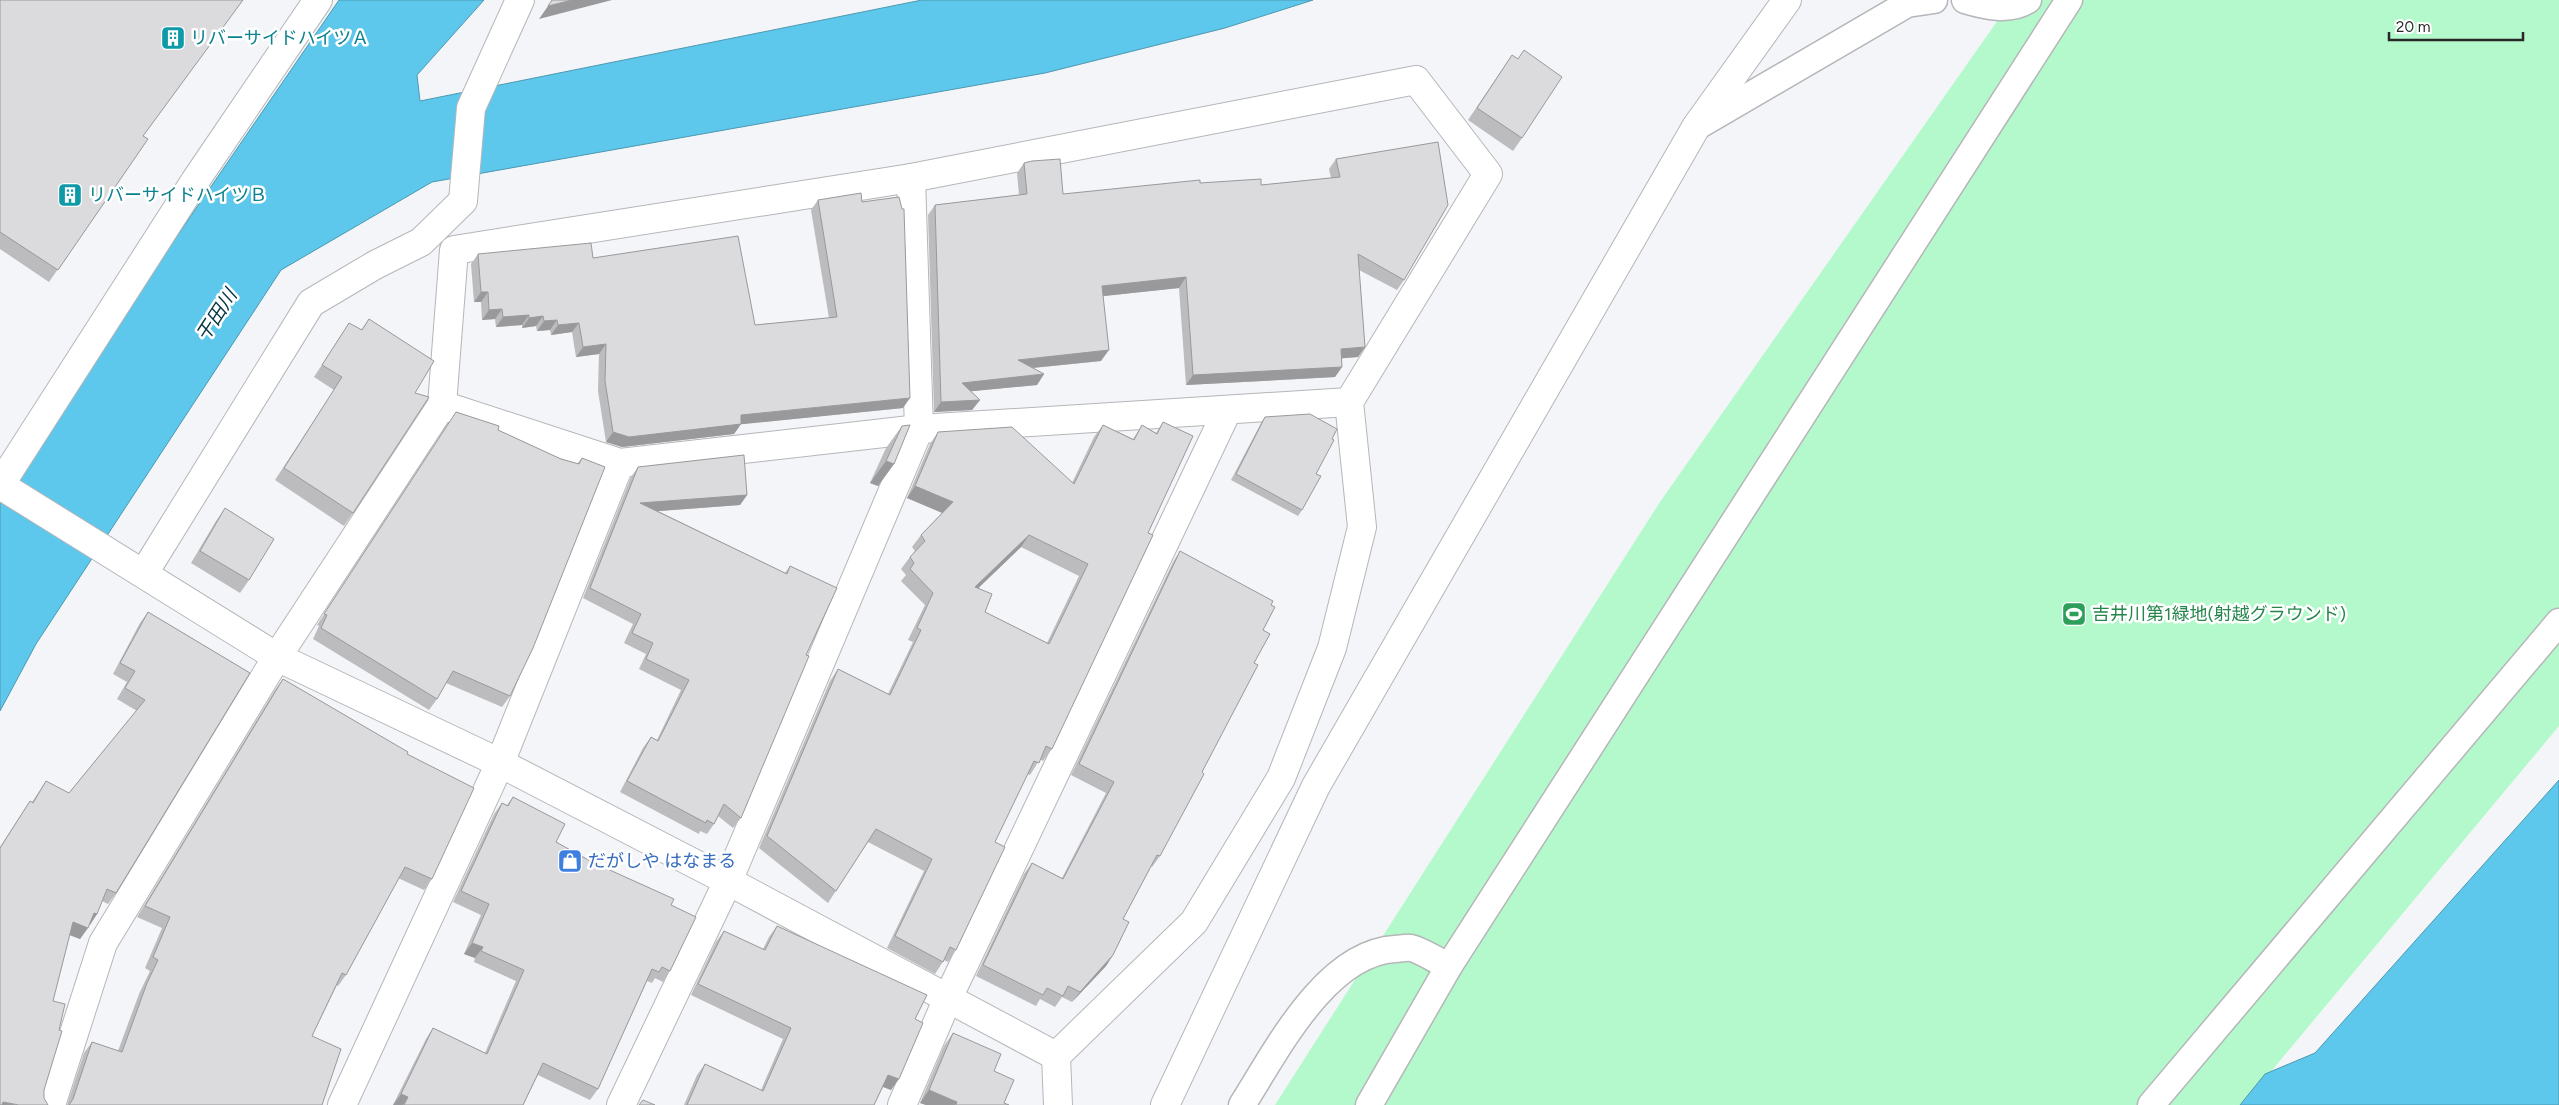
<svg xmlns="http://www.w3.org/2000/svg" width="2559" height="1105" font-family="Figtree,'Noto Sans JP',sans-serif">
	<style>
		.green { fill: #b4f9cb }
		.water { fill: #5dc8eb; stroke: #4d98b1 }
		.lines { fill: none; stroke-linecap: round; stroke-linejoin: round }
		.service-casing { stroke: #b5b6b9; stroke-width: 29 }
		.pedestrian-casing { stroke: #b5b6b9; stroke-width: 30 }
		.minor-casing { stroke: #b5b6b9; stroke-width: 30 }
		.service { stroke: #fff; stroke-width: 26 }
		.pedestrian { stroke: #fff; stroke-width: 28 }
		.minor { stroke: #fff; stroke-width: 28 }
		.wall { fill: #bcbbbe; fill-rule: evenodd }
		.shaded-wall { fill: #99999b }
		.building { fill: #dbdadd; stroke: #99999b; fill-rule: evenodd }
		.labels { text-anchor: middle; stroke-width: 5; stroke-linejoin: round; paint-order: stroke }
		.culture-label { font-size: 18px; fill: #0d838f; stroke: #fff; text-anchor: start }
		.leisure-label { font-size: 18px; fill: #27864d; stroke: #fff; text-anchor: start }
		.shop-label { font-size: 18px; fill: #366cbe; stroke: #fff; text-anchor: start }
		.water-label { font-size: 19px; font-style: italic; fill: #013543; stroke: #fff }
	</style>
	<rect width="100%" height="100%" fill="#f3f5f8"/>
	<polygon class="green" points="2012,0 2559,0 2559,726 2243,1105 1275,1105 1660,502"/>
	<g class="water">
		<polygon points="339,0 484,0 417,75 420,101 922,0 1313,0 1225,28 1045,73 432,182 281,270 36,644 0,711 0,494"/>
		<polygon points="2559,780 2559,1105 2240,1105 2265,1074 2315,1053"/>
	</g>
	<g class="lines">
		<defs>
			<g id="service">
				<path d="M1965 0C1985 6 2010 12 2028 0"/>
				<polyline points="1696,127 1907,4 1934,0"/>
				<path d="M1242 1105C1276 1052 1325 953 1395 949 1400 949 1406 947 1411 948 1423 951 1437 961 1449 966"/>
				<polyline points="1369,1105 1449,966 2069,0"/>
				<polyline points="2151,1105 2559,622"/>
			</g>
			<polyline id="pedestrian" points="144,573 311,303 375,265 421,242 463,201 471,108 520,0"/>
			<g id="minor">
				<polyline points="442,405 620,463 919,429 1349,402"/>
				<polyline points="0,485 277,657 103,943 51,1105"/>
				<polyline points="0,485 195,181 318,0"/>
				<polyline points="1056,1056 1194,922 1281,778 1332,648 1362,527 1349,402 1488,174 1416,80 911,178 454,250 442,405 277,657 500,763 728,881 1056,1056 1058,1105"/>
				<polyline points="342,1105 500,763 620,463"/>
				<polyline points="621,1105 728,881 919,429 911,178"/>
				<polyline points="902,1105 948,998 1227,411"/>
				<polyline points="1165,1105 1316,786 1696,127 1787,0"/>
			</g>
		</defs>
		<use href="#service" class="service-casing"/>
		<use href="#pedestrian" class="pedestrian-casing"/>
		<use href="#minor" class="minor-casing"/>
		<use href="#service" class="service"/>
		<use href="#pedestrian" class="pedestrian"/>
		<use href="#minor" class="minor"/>
	</g>
	<g class="wall">
		<polygon points="0,0 144,136 148,139 49,282 0,249"/>
		<polygon points="1512,55 1522,138 1513,151 1468,120"/>
		<polygon points="1336,159 1404,280 1397,290 1359,270 1365,347 1358,357 1341,358 1342,367 1335,377 1186,385 1179,288 1103,296 1101,361 1033,368 1044,374 1037,385 971,391 980,400 972,410 934,412 928,215 935,205 1019,195 1017,173 1024,163 1063,194 1200,183 1261,185 1331,178 1329,169"/>
		<polygon points="818,200 862,202 903,408 741,424 734,434 622,447 606,442 598,391 599,354 576,357 572,332 551,335 550,330 537,331 536,326 522,328 522,325 496,327 495,319 482,320 481,302 474,302 471,264 478,254 593,258 755,325 829,318 811,210"/>
		<polygon points="369,319 415,393 353,513 344,526 275,480 334,390 314,377 349,323 361,330"/>
		<polygon points="456,412 498,430 561,459 577,464 582,458 510,696 502,707 446,683 437,699 429,710 313,639 319,626 317,625"/>
		<polygon points="1265,417 1332,439 1316,474 1302,510 1298,516 1231,480 1261,423"/>
		<path d="M1163 422 1148 533 1052 749 1043 761 1040 759 1030 775 1027 774 995 842 956 950 948 962 944 960 935 974 887 948 924 871 868 842 828 903 759 848 830 681 838 669 888 694 913 642 908 640 925 605 901 581 906 575 901 569 910 557 915 551 912 547 921 535 942 513 907 498 930 444 938 432 1072 483 1094 437 1103 425 1133 439 1142 425 1156 433ZM1021 547 1079 576 1047 643 985 612 978 588Z"/>
		<polygon points="902,426 894,464 878,486 870,483 886,448"/>
		<polygon points="638,467 747,495 740,505 658,511 785,573 790,566 806,655 741,818 733,828 718,816 714,824 707,834 700,831 699,834 620,792 643,748 651,737 657,740 681,690 639,669 646,654 624,643 633,624 583,598 631,477"/>
		<polygon points="225,508 249,580 240,593 191,563 216,521"/>
		<polygon points="1180,551 1271,605 1263,630 1254,663 1202,772 1160,856 1152,867 1151,866 1123,919 1113,955 1106,966 1072,1002 1062,997 1055,1007 1040,999 1036,1006 976,976 1024,874 1032,863 1062,878 1106,793 1071,775 1173,562"/>
		<polygon points="148,612 250,673 116,893 108,904 102,901 97,914 80,939 69,935 0,1105 0,847 30,801 32,802 46,781 69,793 137,711 117,699 127,682 113,674 140,623"/>
		<polygon points="283,679 407,754 432,879 424,890 398,878 346,975 338,986 337,985 312,1036 322,1105 67,1105 84,1053 92,1042 118,1051 139,994 150,971 145,968 162,928 137,917 275,690"/>
		<polygon points="513,797 556,842 671,905 670,971 663,982 655,978 652,983 647,981 598,1089 590,1100 538,1075 523,1105 393,1105 426,1039 433,1028 485,1053 516,981 474,962 475,958 464,954 481,915 453,902 494,814 502,803 507,805"/>
		<polygon points="777,926 915,1019 891,1090 883,1087 874,1105 684,1105 697,1075 705,1064 761,1090 783,1039 691,995 716,942 724,931 763,949 769,937"/>
		<polygon points="953,1033 994,1071 1004,1103 1009,1105 926,1105 920,1103 944,1046"/>
	</g>
	<g class="shaded-wall">
		<polygon points="572,0 612,0 539,19 548,6"/>
		<polygon points="1186,277 1179,288 1095,297 1102,286"/>
		<polygon points="481,292 488,292 481,302 474,302"/>
		<polygon points="502,309 495,319 482,320 489,310"/>
		<polygon points="529,315 522,325 496,327 503,317"/>
		<polygon points="543,316 536,326 522,328 529,318"/>
		<polygon points="557,320 550,330 537,331 544,321"/>
		<polygon points="579,323 572,332 551,335 558,325"/>
		<polygon points="606,344 599,354 576,357 583,347"/>
		<polygon points="1365,347 1358,357 1334,359 1341,349"/>
		<polygon points="1109,350 1101,361 1010,370 1018,360"/>
		<polygon points="1342,367 1335,377 1186,385 1193,375"/>
		<polygon points="1044,374 1037,385 954,393 962,383"/>
		<polygon points="910,398 903,408 734,425 741,415"/>
		<polygon points="980,400 972,410 934,412 941,402"/>
		<polygon points="741,424 734,434 622,447 606,442 613,432"/>
		<polygon points="886,461 894,464 878,486 870,483"/>
		<polygon points="915,486 953,502 945,514 907,498"/>
		<polygon points="747,495 740,505 633,513 640,503"/>
		<polygon points="1029,535 1021,547 967,599 975,587"/>
		<polygon points="94,913 97,914 90,925 86,924"/>
		<polygon points="73,922 88,928 80,939 65,933"/>
		<polygon points="472,943 483,947 475,958 464,954"/>
		<polygon points="1113,955 1106,966 1072,1002 1080,992"/>
		<polygon points="888,1075 899,1079 891,1090 881,1086"/>
		<polygon points="929,1090 957,1102 955,1105 926,1105 920,1103"/>
		<polygon points="401,1094 408,1097 403,1105 393,1105"/>
		<polygon points="3,1102 19,1105 1,1105"/>
	</g>
	<g class="building">
		<polygon points="0,0 243,0 143,136 148,139 58,270 0,232"/>
		<polygon points="552,0 572,0 548,6"/>
		<polygon points="1524,50 1562,77 1522,138 1477,108 1512,55 1518,59"/>
		<polygon points="1438,142 1448,205 1404,280 1358,254 1365,347 1341,349 1342,367 1193,375 1186,277 1102,286 1109,350 1018,360 1044,374 962,383 980,400 941,402 935,205 1027,194 1024,163 1032,161 1060,159 1063,194 1200,180 1200,183 1261,179 1261,185 1340,177 1336,159"/>
		<polygon points="861,193 862,202 899,197 902,209 904,209 910,398 741,415 741,424 629,437 613,432 605,381 606,344 583,347 579,323 558,325 557,320 544,321 543,316 529,318 529,315 503,317 502,309 489,310 488,292 481,292 478,254 591,243 593,258 738,236 755,325 837,317 818,200"/>
		<polygon points="369,319 434,361 415,393 429,397 353,513 284,468 342,377 322,365 349,323 362,330"/>
		<polygon points="456,412 499,426 498,430 561,459 579,464 582,458 605,467 533,648 510,696 453,671 437,699 321,628 327,615 324,614"/>
		<polygon points="1310,414 1337,429 1332,439 1334,440 1316,474 1321,476 1302,510 1236,474 1265,417"/>
		<path d="M1163 422 1193 436 1148 533 1153 535 1052 749 1046 746 1039 763 1034 761 995 842 1005 847 956 950 950 947 943 962 895 936 932 859 876 829 836 891 767 836 838 669 890 695 921 630 917 628 933 593 910 569 914 563 910 557 925 541 921 535 953 502 915 486 938 432 1012 427 1074 484 1103 425 1134 440 1142 425 1157 434ZM1029 535 1088 564 1049 644 985 612 992 594 975 587Z"/>
		<polygon points="910,425 894,464 886,461 902,426"/>
		<polygon points="744,455 747,495 640,503 787,574 790,566 837,588 806,655 809,656 741,818 724,804 714,824 707,820 706,823 627,781 651,737 658,741 689,680 646,659 653,643 632,633 641,614 590,588 638,467"/>
		<polygon points="225,508 274,539 249,580 200,551"/>
		<polygon points="1180,551 1273,601 1271,605 1275,607 1263,630 1270,634 1254,663 1258,665 1202,772 1204,774 1160,856 1157,855 1123,919 1129,922 1113,955 1080,992 1068,986 1063,996 1047,988 1043,995 983,965 1032,863 1063,879 1114,782 1079,764"/>
		<polygon points="148,612 250,673 116,893 107,889 97,914 94,913 88,928 73,922 53,1001 65,1004 59,1030 62,1031 44,1090 44,1098 48,1105 19,1105 3,1102 2,1105 0,1105 0,848 30,801 33,803 46,781 69,793 145,700 125,688 135,671 120,663"/>
		<polygon points="283,679 408,752 407,754 474,788 432,879 405,867 346,975 342,973 312,1036 341,1049 322,1105 69,1105 73,1099 92,1042 122,1052 147,983 158,960 153,957 170,917 145,906"/>
		<polygon points="513,797 565,824 556,842 592,862 674,899 671,905 696,917 670,971 662,967 659,972 652,969 598,1089 543,1063 523,1105 404,1105 408,1097 401,1094 433,1028 487,1054 524,970 481,951 483,947 472,943 489,904 461,891 502,803 508,806"/>
		<polygon points="777,926 927,995 915,1019 923,1023 899,1079 888,1075 874,1105 687,1105 705,1064 763,1091 791,1028 698,984 724,931 765,950"/>
		<polygon points="953,1033 1001,1054 994,1071 1014,1080 1004,1103 1009,1105 956,1105 957,1102 929,1090"/>
		<polygon points="643,1100 655,1105 639,1105"/>
	</g>
	<defs>
		<symbol id="building-square" viewBox="-11 -11 22 22"><rect x="-9" y="-9" width="18" height="18" rx="4" fill="#0f9aa8" stroke="#fff"/><path d="M-4-6H4V6H1V3H-1V6H-4ZM-2.5-4.3h1.7v1.8h-1.7ZM.8-4.3h1.7v1.8H.8ZM-2.5-1h1.7V.8h-1.7ZM.8-1h1.7V.8H.8Z" fill="#fff"/></symbol>
		<symbol id="stadium-square" viewBox="-11 -11 22 22"><rect x="-9" y="-9" width="18" height="18" rx="4" fill="#2e9e5b" stroke="#fff"/><path d="M0-5a6.5 5 0 1 0 0 10a6.5 5 0 1 0 0-10ZM-3.5-1.8h7v3.6h-7Z" fill="#fff"/></symbol>
		<symbol id="shop-square" viewBox="-11 -11 22 22"><rect x="-9" y="-9" width="18" height="18" rx="4" fill="#3f7fe0" stroke="#fff"/><path d="M-5-2.5h2.3a2.7 3.5 0 0 1 5.4 0H5L5.5 6h-11ZM-1.5-2.5h3a1.5 2.3 0 0 0-3 0Z" fill="#fff"/></symbol>
	</defs>
	<g fill-rule="evenodd">
		<use href="#building-square" x="159" y="24" width="28" height="28"/>
		<use href="#building-square" x="56" y="181" width="28" height="28"/>
		<use href="#stadium-square" x="2060" y="600" width="28" height="28"/>
		<use href="#shop-square" x="556" y="847" width="28" height="28"/>
	</g>
	<g class="labels">
		<g class="culture-label">
			<text x="190" y="44">リバーサイドハイツＡ</text>
			<text x="88" y="201">リバーサイドハイツＢ</text>
		</g>
		<g class="leisure-label">
			<text x="2092" y="620">吉井川第1緑地(射越グラウンド)</text>
		</g>
		<g class="shop-label">
			<text x="588" y="867">だがしや はなまる</text>
		</g>
		<g class="water-label">
			<text transform="translate(216 315) rotate(-57)" y="7">干田川</text>
		</g>
	</g>
	<path d="M2389 32v8h134v-8" fill="none" stroke="#282829" stroke-width="2.5"/>
	<text x="2396" y="32" font-size="15" fill="#282829" stroke="#ffffff" stroke-width="4" paint-order="stroke">20 m</text>
</svg>
